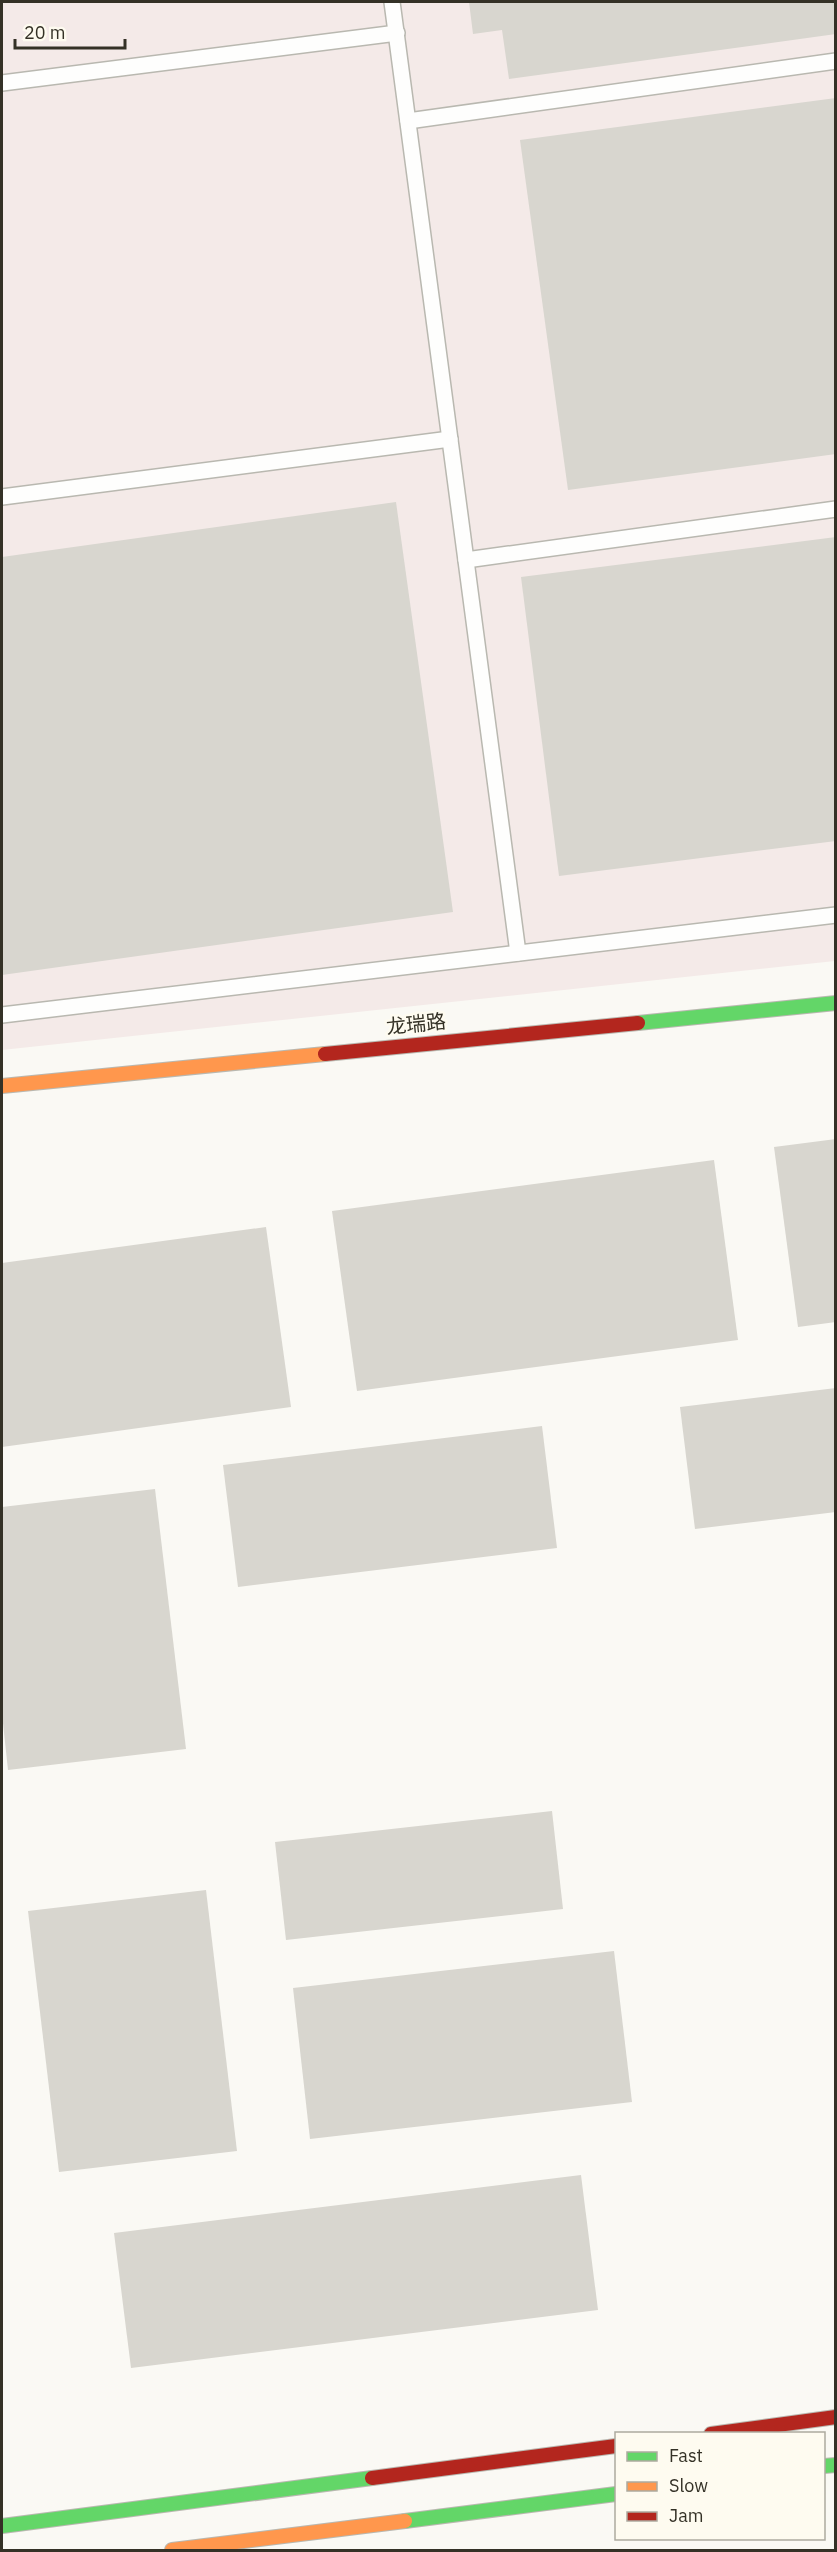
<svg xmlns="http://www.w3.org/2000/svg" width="837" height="2552" font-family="'IBM Plex Sans','Noto Sans SC',sans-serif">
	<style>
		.industrial { fill: #f4eae8 }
		.building { fill: #d8d6cf }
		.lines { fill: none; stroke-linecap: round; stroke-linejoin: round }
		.lane-casing { stroke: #b9b8b0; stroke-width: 18 }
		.fast-casing { stroke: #b9b8b0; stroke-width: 16 }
		.slow-casing { stroke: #b9b8b0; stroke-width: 16 }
		.jam-casing { stroke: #b9b8b0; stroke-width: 16 }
		.lane { stroke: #fefefd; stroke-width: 15 }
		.fast { stroke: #63d668; stroke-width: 14 }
		.slow { stroke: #ff974d; stroke-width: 14 }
		.jam { stroke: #b3261e; stroke-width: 14 }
		.labels { text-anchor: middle; stroke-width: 5; stroke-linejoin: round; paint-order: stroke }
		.street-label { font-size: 20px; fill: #343126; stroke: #fefbf0 }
	</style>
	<rect width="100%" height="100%" fill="#faf9f4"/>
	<polygon class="industrial" points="2,2 835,2 835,961 2,1050"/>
	<g class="building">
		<polygon points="469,2 836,2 836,34 509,79 502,30 473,34"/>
		<polygon points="836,98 836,454 568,490 520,140"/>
		<polygon points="396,502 453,912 2,975 2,557"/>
		<polygon points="836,537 836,841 559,876 521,577"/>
		<polygon points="836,1139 836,1322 798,1327 774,1147"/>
		<polygon points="714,1160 738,1340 357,1391 332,1211"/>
		<polygon points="266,1227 291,1407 2,1447 2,1263"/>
		<polygon points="836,1388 836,1512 695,1529 680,1407"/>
		<polygon points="542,1426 557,1548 238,1587 223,1465"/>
		<polygon points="155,1489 186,1749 8,1770 2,1714 2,1507"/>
		<polygon points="552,1811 563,1909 286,1940 275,1842"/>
		<polygon points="206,1890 237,2151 59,2172 28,1911"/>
		<polygon points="614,1951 632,2102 310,2139 293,1988"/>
		<polygon points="581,2175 598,2310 131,2368 114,2233"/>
	</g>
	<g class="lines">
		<defs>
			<g id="lane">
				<polyline points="392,2 518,953"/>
				<polyline points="2,83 397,33"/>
				<polyline points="408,121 836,61"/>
				<polyline points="2,497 450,439"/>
				<polyline points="466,560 836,509"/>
				<polyline points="2,1015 836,915"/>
			</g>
			<g id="fast">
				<polyline points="638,1023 836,1003"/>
				<polyline points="824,2466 836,2465"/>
				<polyline points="405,2521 616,2494"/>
				<polyline points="2,2526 372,2478"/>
			</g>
			<g id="slow">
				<polyline points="2,1086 325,1054"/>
				<polyline points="172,2550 405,2521"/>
			</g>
			<g id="jam">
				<polyline points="325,1054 638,1023"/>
				<polyline points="711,2434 836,2417"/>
				<polyline points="372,2478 616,2446"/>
			</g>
		</defs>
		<use href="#lane" class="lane-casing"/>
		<use href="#fast" class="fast-casing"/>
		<use href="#slow" class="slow-casing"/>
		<use href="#jam" class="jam-casing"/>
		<use href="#lane" class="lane"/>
		<use href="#fast" class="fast"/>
		<use href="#slow" class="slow"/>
		<use href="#jam" class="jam"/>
	</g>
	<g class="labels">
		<g class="street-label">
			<text transform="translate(416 1024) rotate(-6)" y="7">龙瑞路</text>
		</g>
	</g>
	<rect width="837" height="2552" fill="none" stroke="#343126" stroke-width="6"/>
	<rect x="615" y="2432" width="210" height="108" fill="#fefbf0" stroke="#adaa9f" stroke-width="1.5"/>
	<rect x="627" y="2452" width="30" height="9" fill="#63d668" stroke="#adaa9f" stroke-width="1.5"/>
	<text x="669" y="2462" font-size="18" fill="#343126">Fast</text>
	<rect x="627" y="2482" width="30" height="9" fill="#ff974d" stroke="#adaa9f" stroke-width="1.5"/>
	<text x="669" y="2492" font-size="18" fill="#343126">Slow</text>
	<rect x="627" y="2512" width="30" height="9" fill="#b3261e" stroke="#adaa9f" stroke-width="1.5"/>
	<text x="669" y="2522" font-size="18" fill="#343126">Jam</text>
	<path d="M15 39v9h110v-9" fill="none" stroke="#343126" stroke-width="3"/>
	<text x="24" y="39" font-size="18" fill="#343126" stroke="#fefbf0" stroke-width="4.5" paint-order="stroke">20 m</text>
</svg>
